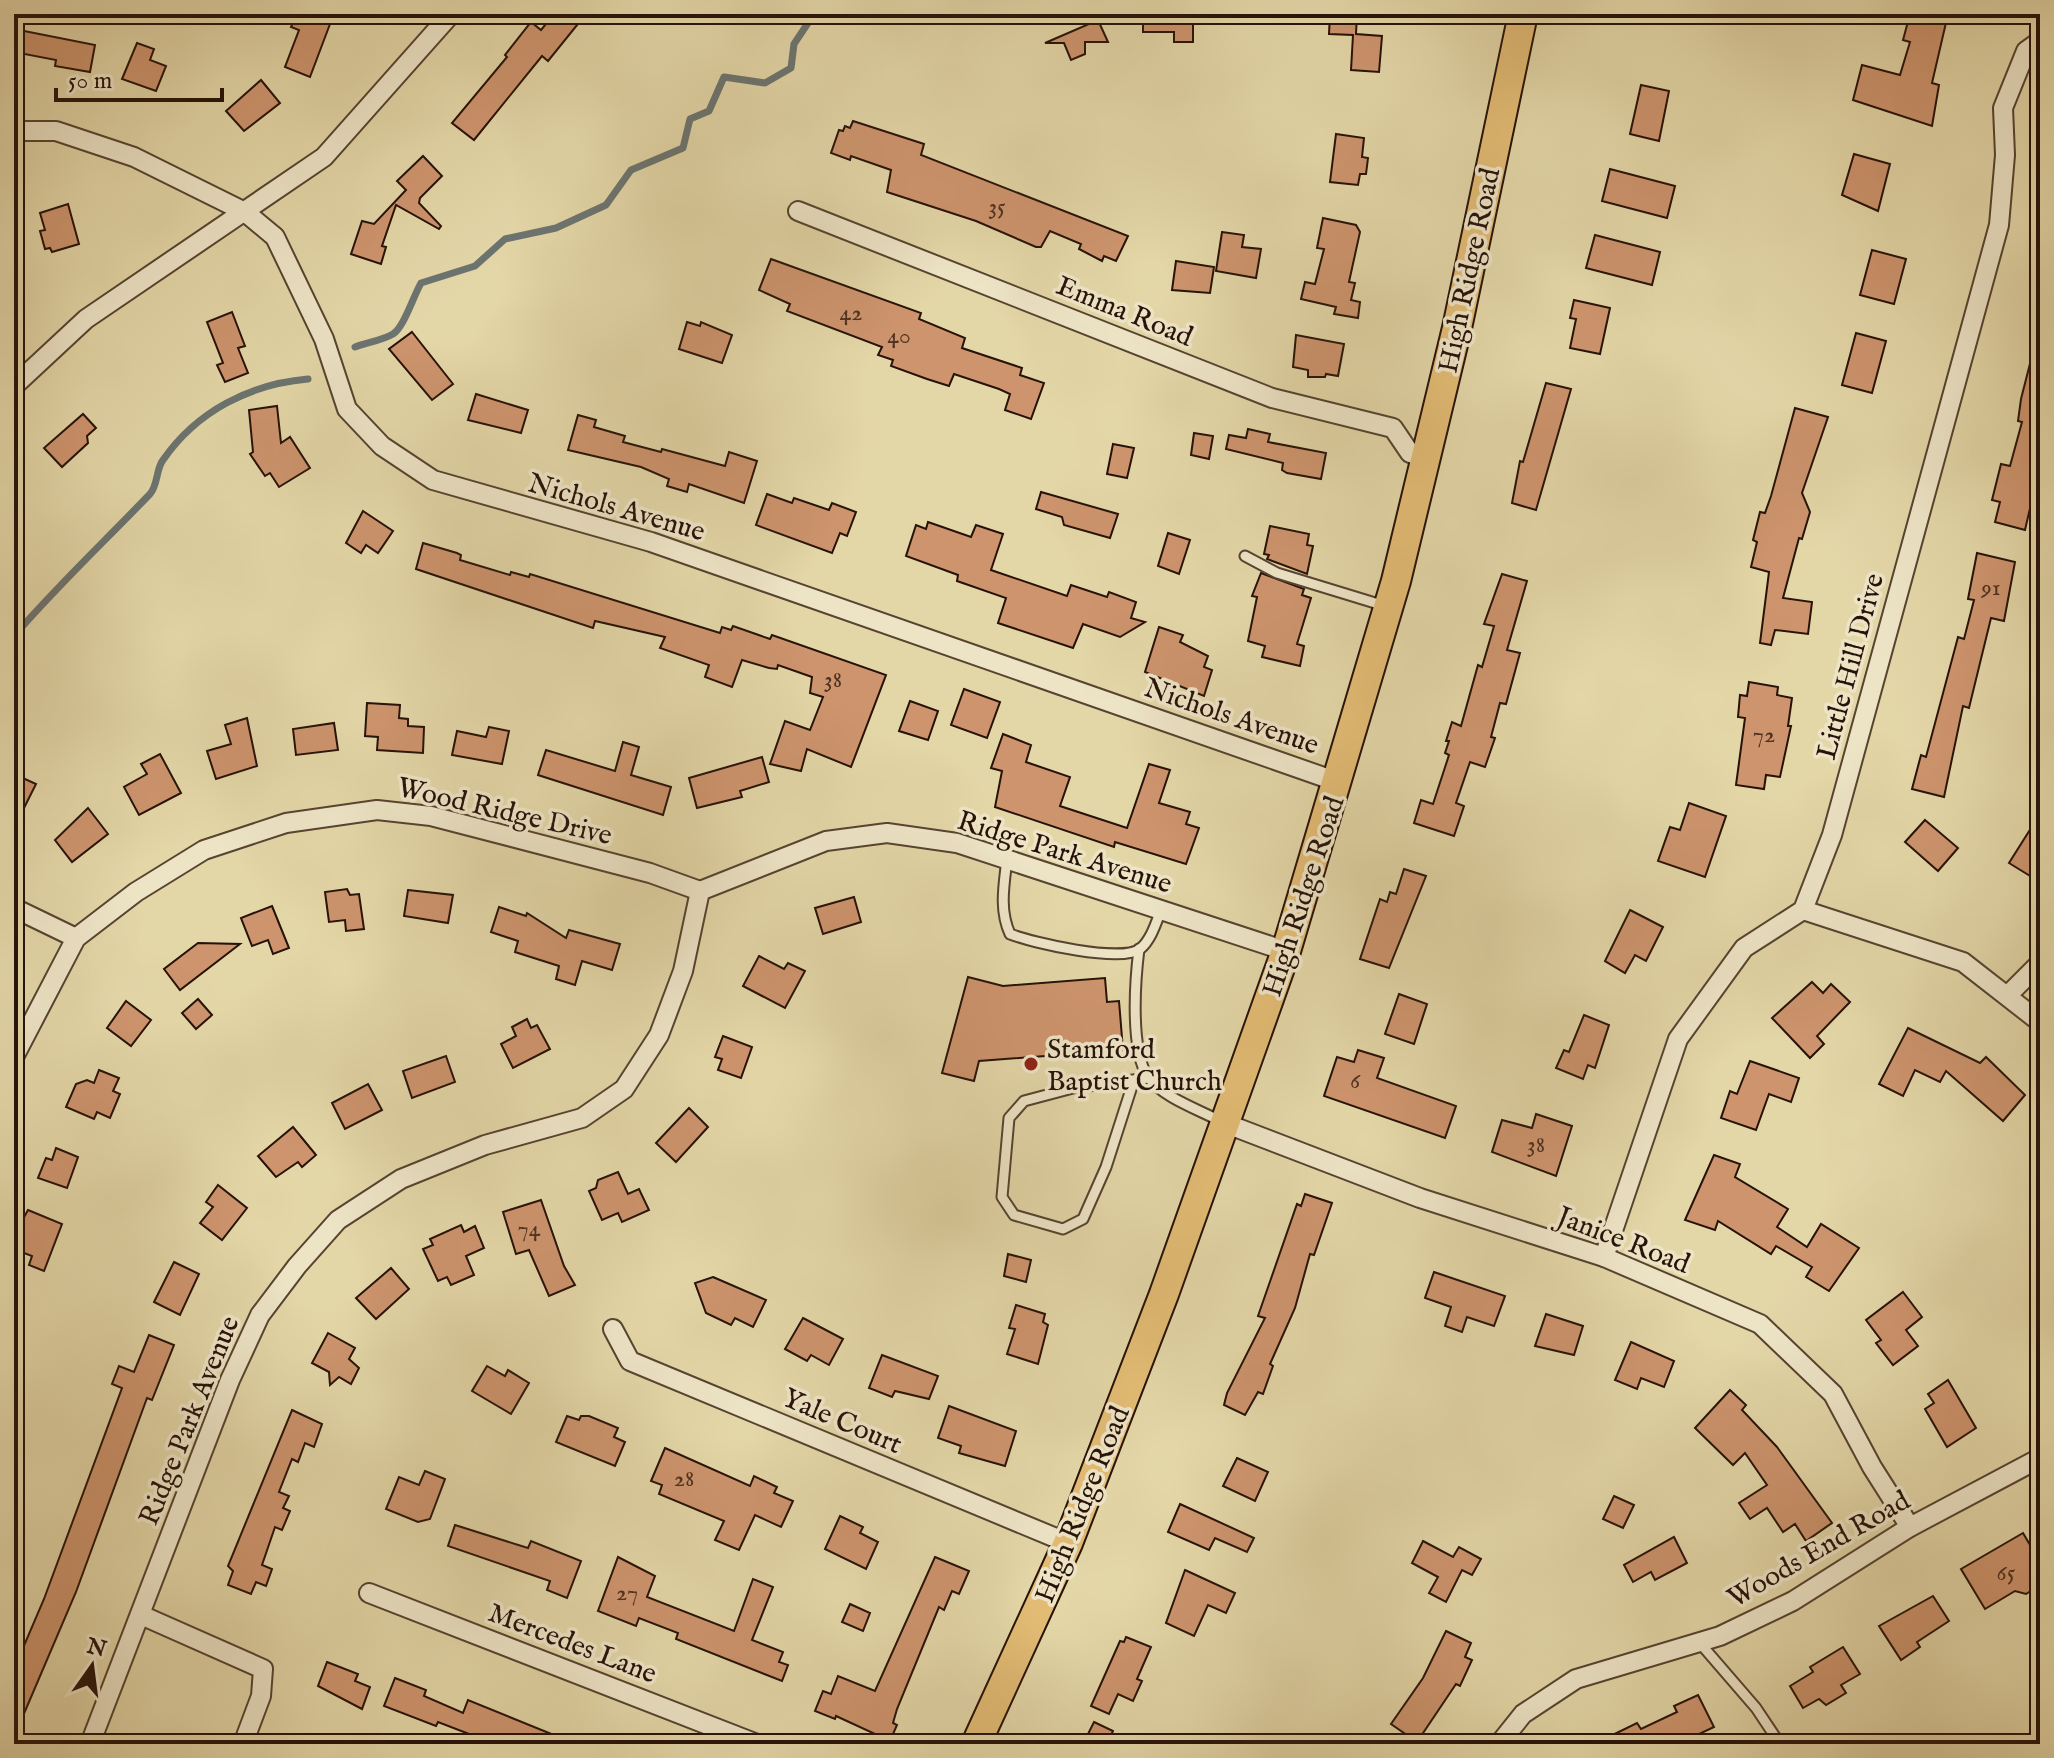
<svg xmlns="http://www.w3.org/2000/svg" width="2054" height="1758" font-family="'IM FELL English',serif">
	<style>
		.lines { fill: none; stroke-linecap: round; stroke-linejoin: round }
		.stream { stroke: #6c7470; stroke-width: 7 }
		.building { fill: #cd946d; stroke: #271209; stroke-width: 2 }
		.service-casing { stroke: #564330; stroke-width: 13 }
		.minor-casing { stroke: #564330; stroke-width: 22 }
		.primary-casing { stroke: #271209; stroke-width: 32 }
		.service { stroke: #ede4c6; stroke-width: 9 }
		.minor { stroke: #ede4c6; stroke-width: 18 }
		.primary { stroke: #e2bb74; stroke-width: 28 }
		.poi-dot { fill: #8f2418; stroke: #ede4c6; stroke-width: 3 }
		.labels { text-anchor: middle; stroke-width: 7; stroke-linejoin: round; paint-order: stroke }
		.number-label { font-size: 24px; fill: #503222 }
		.street-label { font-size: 28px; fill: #271209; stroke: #ede4c6 }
		.poi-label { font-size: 28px; fill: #271209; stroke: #ede4c6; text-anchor: start }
	</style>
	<rect width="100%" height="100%" fill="#e3d6a7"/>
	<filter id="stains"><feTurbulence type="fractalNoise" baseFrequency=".0025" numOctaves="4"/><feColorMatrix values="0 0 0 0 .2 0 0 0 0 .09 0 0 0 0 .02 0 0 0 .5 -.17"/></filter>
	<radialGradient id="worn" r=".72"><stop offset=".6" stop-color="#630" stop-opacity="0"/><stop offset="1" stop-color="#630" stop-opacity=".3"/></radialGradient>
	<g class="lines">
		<g class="stream">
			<path d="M355 347C366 343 383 340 393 334 404 327 413 297 421 283L475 266 505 239 556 228 606 205 631 170 683 148 690 119 709 111 724 77 765 83 791 68 794 44 814 14"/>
			<path d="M14 636C57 586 105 541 150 494 158 485 156 469 163 460 197 411 250 384 308 379"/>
		</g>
	</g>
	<g class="building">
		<polygon points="297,14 330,24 310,77 285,67 299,30 291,27"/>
		<polygon points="554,14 586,14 548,61 542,56 474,140 452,123 507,57 505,55 531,22 541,30"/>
		<polygon points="1143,14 1193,14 1193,42 1174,42 1174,32 1143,32"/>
		<polygon points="1330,14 1357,14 1356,34 1382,36 1379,72 1351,70 1353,35 1329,34"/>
		<polygon points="1910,14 1948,14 1932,83 1939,85 1932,126 1853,100 1862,65 1900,75 1910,42 1903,40"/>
		<polygon points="1098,20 1108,42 1085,42 1085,54 1071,60 1064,43 1045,43"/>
		<polygon points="14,29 95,45 90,72 55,66 56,60 14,52"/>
		<polygon points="137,43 154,49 150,60 166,66 156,91 122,79"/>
		<polygon points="261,80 280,103 244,131 226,111"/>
		<polygon points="1641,85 1669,91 1659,141 1630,134"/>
		<polygon points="853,121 924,144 921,155 1128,236 1116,261 1104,256 1102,261 1079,249 1081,244 1050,231 1041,247 1036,247 976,221 887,192 891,170 851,156 850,160 831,153 839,130 843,131 845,126 850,128"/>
		<polygon points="1336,134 1364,138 1362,157 1368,158 1366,174 1360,174 1358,185 1330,182"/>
		<polygon points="1854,154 1890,164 1878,211 1842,195"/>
		<polygon points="423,156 442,176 420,198 419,203 441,226 439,229 396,205 382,246 386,247 381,264 351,254 362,221 374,224 406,190 397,181"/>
		<polygon points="1610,169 1675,186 1667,218 1602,201"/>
		<polygon points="68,204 79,244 52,252 50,248 45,249 40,231 45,230 40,213"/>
		<polygon points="1323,218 1356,225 1360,232 1349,282 1355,283 1351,300 1360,302 1358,318 1334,314 1336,307 1301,299 1305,282 1315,284 1324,249 1317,248"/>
		<polygon points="1222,232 1244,235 1242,247 1261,249 1256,278 1216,271"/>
		<polygon points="1595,235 1660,252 1652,285 1586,268"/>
		<polygon points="1872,250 1906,259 1894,304 1860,295"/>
		<polygon points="771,259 921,313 919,319 965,338 962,348 1022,368 1020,375 1044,383 1031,419 1005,410 1010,394 999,389 954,374 949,386 927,379 891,366 893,360 878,355 882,347 787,311 790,304 759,290"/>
		<polygon points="1176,261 1214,267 1210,293 1172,290"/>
		<polygon points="1574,300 1610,308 1600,354 1570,348 1576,319 1570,318"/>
		<polygon points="232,312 245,346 238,348 248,373 225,382 217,365 223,363 207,322"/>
		<polygon points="687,322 700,326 701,322 732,335 722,363 679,349"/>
		<polygon points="412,332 453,384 432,400 389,349"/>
		<polygon points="1856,333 1886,341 1872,393 1842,385"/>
		<polygon points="1296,335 1344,344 1338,376 1326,374 1325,377 1308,377 1308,370 1293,367"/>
		<polygon points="2034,348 2040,349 2040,465 2025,530 1995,522 2000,502 1992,500 2001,464 2010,466 2022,422 2018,421 2021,399"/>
		<polygon points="1546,383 1571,389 1536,510 1512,503 1520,461 1523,462"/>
		<polygon points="476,394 528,410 521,433 468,420"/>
		<polygon points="277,406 281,443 290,437 310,468 279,487 270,473 265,476 250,454 253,452 249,410"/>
		<polygon points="1795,408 1828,417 1802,493 1810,512 1802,539 1799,538 1783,598 1812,602 1808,634 1775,630 1771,645 1760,643 1769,572 1751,567 1757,542 1753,540 1760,512 1765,513 1771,496"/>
		<polygon points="83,414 96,428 87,436 88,443 62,467 44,448"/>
		<polygon points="578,415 596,420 594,427 625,436 623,442 661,452 662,449 725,466 729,452 757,461 744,503 689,484 687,492 667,486 669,479 641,467 568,450"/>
		<polygon points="1248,429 1270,434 1268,442 1326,453 1321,479 1287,473 1282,470 1283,463 1226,449 1229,435 1246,438"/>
		<polygon points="1194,433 1213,436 1209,459 1191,455"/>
		<polygon points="1113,444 1134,448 1127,478 1107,474"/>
		<polygon points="1041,492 1118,514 1110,538 1064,525 1062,517 1036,509"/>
		<polygon points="767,494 792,503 794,498 829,510 832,503 856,512 847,536 840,533 832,553 756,525"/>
		<polygon points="363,511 393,531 378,553 366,545 361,553 346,543"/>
		<polygon points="928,522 971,537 976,525 1003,534 991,570 1067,596 1071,585 1107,597 1109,592 1136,602 1131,618 1145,622 1120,637 1083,624 1073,648 998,623 1006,598 957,581 958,575 906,556 916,525 926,529"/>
		<polygon points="1270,526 1309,534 1307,545 1313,546 1307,574 1267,559 1269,555 1264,554"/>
		<polygon points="1168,533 1190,540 1179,574 1158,566"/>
		<polygon points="423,543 457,553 461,555 460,560 510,575 511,572 529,577 530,574 720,633 722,627 731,630 733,626 770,639 772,635 886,675 851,767 807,749 801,771 770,764 785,721 810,730 823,697 810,693 812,677 778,665 777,669 769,668 742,660 732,687 705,677 709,665 660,648 665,637 595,621 593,628 416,569"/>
		<polygon points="1977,553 2015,562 2004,621 1991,618 1969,708 1963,706 1944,797 1912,789 1921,755 1926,757 1958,637 1964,639 1974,600 1968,599"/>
		<polygon points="1261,573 1304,589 1302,595 1311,598 1297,644 1304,646 1300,666 1262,657 1265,646 1248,641 1257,597 1252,596"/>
		<polygon points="1502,574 1527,581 1507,650 1520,653 1506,704 1500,703 1491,737 1495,738 1485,767 1470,762 1456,803 1464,806 1454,836 1414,823 1421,800 1433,804 1449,755 1445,753 1449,741 1446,741 1452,722 1461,726 1478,665 1482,667 1494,626 1484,624"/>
		<polygon points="1159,627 1183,635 1180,642 1208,656 1204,667 1212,670 1204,696 1145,672"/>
		<polygon points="1749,682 1778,687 1777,695 1792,698 1788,726 1791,726 1780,777 1766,775 1764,789 1736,785 1745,718 1738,717 1740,695 1747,696"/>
		<polygon points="964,689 1000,702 987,738 951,725"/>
		<polygon points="910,701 938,711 928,740 899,731"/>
		<polygon points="367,703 400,705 399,718 408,719 408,726 424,727 423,753 377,750 378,737 365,736"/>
		<polygon points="247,718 257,766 216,779 207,751 231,744 225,725"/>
		<polygon points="334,723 338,750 296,755 293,729"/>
		<polygon points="489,727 509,731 502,764 452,755 457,731 486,737"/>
		<polygon points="1003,734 1031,745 1026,762 1070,777 1060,806 1127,828 1149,764 1170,770 1159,803 1190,812 1186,824 1199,828 1186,864 1115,842 1114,847 995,807 1002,771 991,768"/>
		<polygon points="623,742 639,747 631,775 671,787 663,815 538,775 546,750 615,771"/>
		<polygon points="160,754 181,793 139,815 124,787 147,774 141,764"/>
		<polygon points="762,757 769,782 740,791 742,797 697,808 689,778"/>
		<polygon points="14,774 36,784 14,828"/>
		<polygon points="1689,803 1726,816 1705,877 1658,861 1670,827 1680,830"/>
		<polygon points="88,808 108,834 72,862 55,840"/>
		<polygon points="2040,814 2040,882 2009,863"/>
		<polygon points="1925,820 1958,848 1938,871 1905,842"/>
		<polygon points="1404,869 1426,876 1389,968 1360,959 1380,899 1387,902 1390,892 1396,894"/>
		<polygon points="347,889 350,895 359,894 364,929 346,931 345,920 329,922 325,892"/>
		<polygon points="408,890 453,895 448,923 404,916"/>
		<polygon points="854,897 861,922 823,934 815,908"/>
		<polygon points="272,906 289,948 273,954 268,940 252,946 241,918"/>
		<polygon points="499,907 526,916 527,913 566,938 569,930 620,944 612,970 582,961 575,985 556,979 559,966 515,952 518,941 491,932"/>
		<polygon points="1630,910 1663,927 1646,961 1635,955 1625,973 1605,961"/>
		<polygon points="198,943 240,944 180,990 164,969"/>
		<polygon points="759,956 784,969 788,963 805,971 785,1008 743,986"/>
		<polygon points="968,977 1003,986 1105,978 1107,1002 1119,1001 1123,1050 979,1061 974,1081 942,1073"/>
		<polygon points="1812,982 1823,993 1831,984 1850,1002 1817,1036 1824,1044 1810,1058 1772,1018"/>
		<polygon points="1399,994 1427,1004 1414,1044 1385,1034"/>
		<polygon points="198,999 212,1015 196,1029 182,1013"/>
		<polygon points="126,1001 151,1020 131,1046 107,1028"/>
		<polygon points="1584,1015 1609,1025 1595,1068 1588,1065 1583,1079 1556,1068 1564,1050 1569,1052"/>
		<polygon points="527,1019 531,1028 537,1025 550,1049 513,1068 501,1044 516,1036 512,1027"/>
		<polygon points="1908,1028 1980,1063 1986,1057 2025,1095 2003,1121 1946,1071 1940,1082 1915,1070 1903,1096 1879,1084"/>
		<polygon points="723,1036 752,1047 741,1078 718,1070 722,1059 715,1057"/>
		<polygon points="1358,1050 1384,1058 1377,1078 1456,1106 1445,1138 1324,1096 1337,1057 1354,1062"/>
		<polygon points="446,1056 455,1082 412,1098 403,1071"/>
		<polygon points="1750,1061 1799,1078 1791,1102 1769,1094 1756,1130 1721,1118 1730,1091 1737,1094"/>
		<polygon points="99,1070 119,1078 113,1091 120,1094 110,1118 97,1112 94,1119 66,1107 76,1084 87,1080 94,1083"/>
		<polygon points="368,1084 382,1110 345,1129 332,1103"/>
		<polygon points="689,1108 708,1127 676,1162 656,1143"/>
		<polygon points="1536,1114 1572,1126 1556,1176 1492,1152 1502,1120 1532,1128"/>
		<polygon points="293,1127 316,1155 302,1167 298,1162 276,1177 258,1156"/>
		<polygon points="56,1148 78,1157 67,1188 38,1178 46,1158 52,1160"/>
		<polygon points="1714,1155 1740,1164 1735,1177 1788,1209 1777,1227 1807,1247 1821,1224 1859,1248 1829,1291 1806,1277 1812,1267 1776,1246 1771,1254 1718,1221 1715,1230 1685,1220"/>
		<polygon points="618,1172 628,1194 639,1189 649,1210 622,1222 618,1213 602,1220 589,1191 596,1188 598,1180"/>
		<polygon points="218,1185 247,1208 222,1240 200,1223 213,1207 206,1202"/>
		<polygon points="1305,1194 1332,1203 1314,1255 1310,1254 1295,1308 1270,1364 1273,1366 1263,1394 1258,1392 1245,1415 1224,1405 1227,1393 1265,1318 1258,1316 1297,1204 1301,1206"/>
		<polygon points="541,1200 564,1266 575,1285 549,1296 529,1250 516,1254 503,1212"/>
		<polygon points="28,1210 62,1224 44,1271 29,1265 32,1256 14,1249 14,1235"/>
		<polygon points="461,1225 464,1232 475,1226 484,1248 466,1256 474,1275 451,1285 447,1277 438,1281 423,1249 433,1245 430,1239"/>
		<polygon points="1008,1254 1031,1260 1026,1282 1004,1276"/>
		<polygon points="174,1262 199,1274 180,1315 154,1302"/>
		<polygon points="391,1268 409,1289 376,1319 356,1298"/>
		<polygon points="1434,1272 1505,1296 1494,1326 1467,1317 1462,1332 1445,1326 1451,1307 1425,1298"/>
		<polygon points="713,1277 766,1300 753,1327 735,1318 731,1325 706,1313 695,1283"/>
		<polygon points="1903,1292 1922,1317 1906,1330 1918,1346 1893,1365 1876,1343 1881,1340 1866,1320"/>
		<polygon points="1016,1305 1045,1314 1043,1322 1048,1325 1038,1364 1007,1354 1015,1329 1009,1328"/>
		<polygon points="1546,1314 1583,1326 1574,1355 1535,1346"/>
		<polygon points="803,1318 843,1339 829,1365 811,1355 807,1361 785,1349"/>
		<polygon points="328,1333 355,1348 349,1359 359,1368 351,1384 339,1377 330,1385 329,1372 312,1363"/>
		<polygon points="149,1335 174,1345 152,1400 147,1398 76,1592 14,1737 14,1669 44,1599 122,1388 112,1384 119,1366 134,1372"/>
		<polygon points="1631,1342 1674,1361 1664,1387 1641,1378 1637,1389 1615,1380"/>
		<polygon points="882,1355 938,1376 929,1399 895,1391 892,1397 869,1388"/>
		<polygon points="487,1366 505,1376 508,1370 529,1383 511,1414 472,1391"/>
		<polygon points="1948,1380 1976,1428 1947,1447 1925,1409 1934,1403 1928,1394"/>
		<polygon points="1730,1390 1746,1405 1742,1410 1777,1447 1832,1523 1806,1541 1795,1524 1783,1532 1767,1508 1750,1519 1739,1503 1767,1485 1745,1453 1733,1465 1695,1428"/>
		<polygon points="949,1406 1016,1431 1005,1466 959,1453 961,1446 938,1438"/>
		<polygon points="292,1410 322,1424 314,1447 305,1443 298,1462 292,1459 279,1492 289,1496 283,1508 290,1511 282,1530 275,1527 262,1565 272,1569 266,1586 256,1582 251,1594 228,1585 233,1571 228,1566"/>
		<polygon points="567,1416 579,1420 581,1416 589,1416 618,1428 614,1437 625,1442 615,1466 556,1442"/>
		<polygon points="665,1448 750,1486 754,1476 777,1487 774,1493 793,1501 781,1527 755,1515 739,1550 715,1540 724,1521 659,1494 662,1485 651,1481"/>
		<polygon points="1237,1458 1268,1472 1255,1501 1223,1486"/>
		<polygon points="425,1471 445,1479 430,1519 418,1522 386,1509 399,1477 419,1485"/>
		<polygon points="1614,1496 1634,1505 1623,1528 1603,1519"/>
		<polygon points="1180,1504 1254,1538 1247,1552 1215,1538 1209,1550 1168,1532"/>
		<polygon points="840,1516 863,1527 860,1533 878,1542 866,1569 825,1549"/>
		<polygon points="455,1525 528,1548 531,1541 581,1561 567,1598 547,1590 550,1581 448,1546"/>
		<polygon points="2023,1533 2040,1562 2040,1585 2026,1594 2015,1591 1985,1609 1961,1569"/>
		<polygon points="1674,1537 1687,1563 1655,1580 1651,1572 1633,1582 1624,1565"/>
		<polygon points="1423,1541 1453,1557 1459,1547 1481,1559 1472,1575 1462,1570 1446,1602 1429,1593 1438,1577 1412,1563"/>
		<polygon points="618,1557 655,1576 647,1597 734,1631 753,1579 773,1587 752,1640 783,1652 779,1662 788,1665 782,1681 676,1639 678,1633 639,1618 636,1626 598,1611"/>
		<polygon points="935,1557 969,1571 959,1594 952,1591 944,1610 939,1607 897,1709 893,1723 897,1725 890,1741 836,1716 835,1719 815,1711 823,1691 831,1694 838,1676 875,1691"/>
		<polygon points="1185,1570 1235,1593 1226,1613 1208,1605 1194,1636 1166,1623"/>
		<polygon points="1933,1596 1949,1621 1917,1642 1920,1647 1901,1660 1879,1626"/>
		<polygon points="850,1604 870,1613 863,1631 842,1622"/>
		<polygon points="1446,1631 1471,1643 1465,1657 1472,1660 1460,1686 1456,1684 1417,1742 1391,1724 1423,1678"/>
		<polygon points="1126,1637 1151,1647 1137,1679 1142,1681 1133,1701 1118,1694 1109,1714 1091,1706 1120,1641 1124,1642"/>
		<polygon points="1843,1647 1860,1674 1841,1685 1846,1693 1826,1705 1819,1699 1803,1708 1790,1686 1813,1672 1810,1667"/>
		<polygon points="327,1662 358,1674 355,1681 370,1687 362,1709 318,1686"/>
		<polygon points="395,1678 426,1690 424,1696 463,1713 468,1700 576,1744 495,1744 438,1722 436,1726 384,1706"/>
		<polygon points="1698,1695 1714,1727 1678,1744 1594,1744 1637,1723 1641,1729 1677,1712 1674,1706"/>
		<polygon points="1094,1722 1113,1731 1107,1744 1083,1744"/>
	</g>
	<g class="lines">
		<defs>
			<g id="service">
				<polyline points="1245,556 1277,573 1385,606"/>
				<path d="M1007 859C1004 885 999 910 1010 934 1033 943 1121 963 1140 949 1151 940 1156 923 1161 910"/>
				<path d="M1139 949C1135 981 1130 1050 1148 1077 1163 1098 1200 1110 1222 1122"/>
				<polyline points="1134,1080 1106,1167 1083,1219 1063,1229 1014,1215 1002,1197 1009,1118 1024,1101 1073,1088 1148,1078"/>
				<polyline points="1699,1642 1756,1708 1780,1744"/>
			</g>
			<g id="minor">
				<polyline points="14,131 56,131 134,157 245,212 275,237 324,339 347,409 382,446 433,480 651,542 1338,782"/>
				<polyline points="798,211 1272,398 1393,428 1410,453 1426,458"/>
				<polyline points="14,386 86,319 324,157 451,14"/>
				<polyline points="700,891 826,841 887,833 957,843 1286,951"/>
				<polyline points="14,908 76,938"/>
				<polyline points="1803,910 1963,962 2040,1022"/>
				<polyline points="2008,995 2040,963"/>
				<polyline points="14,1057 76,938 136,892 204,850 286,823 377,810 431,816 650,873 700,891"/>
				<polyline points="1227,1124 1420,1198 1604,1257 1760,1324 1833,1394 1872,1467 1910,1527"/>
				<polyline points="1604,1257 1678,1039 1744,948 1803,910 1832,835 1999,225 2005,155 2003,108 2026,51 2040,41"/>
				<polyline points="613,1329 630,1361 1068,1543"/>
				<polyline points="369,1593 757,1744"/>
				<polyline points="141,1615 263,1669 261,1696 243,1744"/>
				<polyline points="90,1744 230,1380 260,1315 297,1266 338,1220 401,1179 485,1145 582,1118 624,1089 659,1035 683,971 700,891"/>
				<polyline points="1499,1744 1523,1714 1576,1679 1720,1636 1793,1601 1910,1527 2040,1458"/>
			</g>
			<polyline id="primary" points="976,1744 1068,1543 1164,1294 1286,951 1396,581 1457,328 1523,14"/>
		</defs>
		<use href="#service" class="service-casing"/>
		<use href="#minor" class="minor-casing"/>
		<use href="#primary" class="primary-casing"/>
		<use href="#service" class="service"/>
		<use href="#minor" class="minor"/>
		<use href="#primary" class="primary"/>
	</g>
	<circle class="poi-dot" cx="1031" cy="1064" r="8"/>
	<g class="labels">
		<g class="number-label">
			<text x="997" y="214">35</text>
			<text x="851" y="320">42</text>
			<text x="899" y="343">40</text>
			<text x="1991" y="595">91</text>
			<text x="833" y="687">38</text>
			<text x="1764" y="742">72</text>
			<text x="1355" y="1088">6</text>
			<text x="1536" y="1152">38</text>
			<text x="529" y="1236">74</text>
			<text x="684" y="1486">28</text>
			<text x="2006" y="1580">65</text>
			<text x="627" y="1600">27</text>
		</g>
		<g class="street-label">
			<text transform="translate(1468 270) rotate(-78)" y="10">High Ridge Road</text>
			<text transform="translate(1125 310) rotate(22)" y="10">Emma Road</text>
			<text transform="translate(617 506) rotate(16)" y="10">Nichols Avenue</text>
			<text transform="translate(1849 666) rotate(-75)" y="10">Little Hill Drive</text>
			<text transform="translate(1232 715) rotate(19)" y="10">Nichols Avenue</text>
			<text transform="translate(505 810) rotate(13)" y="10">Wood Ridge Drive</text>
			<text transform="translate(1065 851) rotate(17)" y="10">Ridge Park Avenue</text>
			<text transform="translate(1302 896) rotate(-72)" y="10">High Ridge Road</text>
			<text transform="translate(1624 1239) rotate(21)" y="10">Janice Road</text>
			<text transform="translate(188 1420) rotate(-68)" y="10">Ridge Park Avenue</text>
			<text transform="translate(843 1420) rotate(23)" y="10">Yale Court</text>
			<text transform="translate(1081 1504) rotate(-68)" y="10">High Ridge Road</text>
			<text transform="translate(1818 1548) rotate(-30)" y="10">Woods End Road</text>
			<text transform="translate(573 1642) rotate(21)" y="10">Mercedes Lane</text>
		</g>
		<g class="poi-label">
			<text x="1047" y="1058">Stamford<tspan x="1047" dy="32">Baptist Church</tspan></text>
		</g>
	</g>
	<rect width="2054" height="1758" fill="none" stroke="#e3d6a7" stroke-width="48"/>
	<rect x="16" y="16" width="2022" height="1726" fill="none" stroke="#271209" stroke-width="4"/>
	<rect x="24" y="24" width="2006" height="1710" fill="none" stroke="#271209" stroke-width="2"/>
	<g transform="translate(92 1666) rotate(14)" stroke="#ede4c6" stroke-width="6" paint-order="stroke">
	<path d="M0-6L14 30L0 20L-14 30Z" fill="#271209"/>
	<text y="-12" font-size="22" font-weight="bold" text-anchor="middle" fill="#271209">N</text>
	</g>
	<path d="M56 88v12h166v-12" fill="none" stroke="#271209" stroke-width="4"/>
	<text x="68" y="88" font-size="24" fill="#271209" stroke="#ede4c6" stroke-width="6" paint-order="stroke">50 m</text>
	<rect width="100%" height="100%" filter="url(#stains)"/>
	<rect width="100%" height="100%" fill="url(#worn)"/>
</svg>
